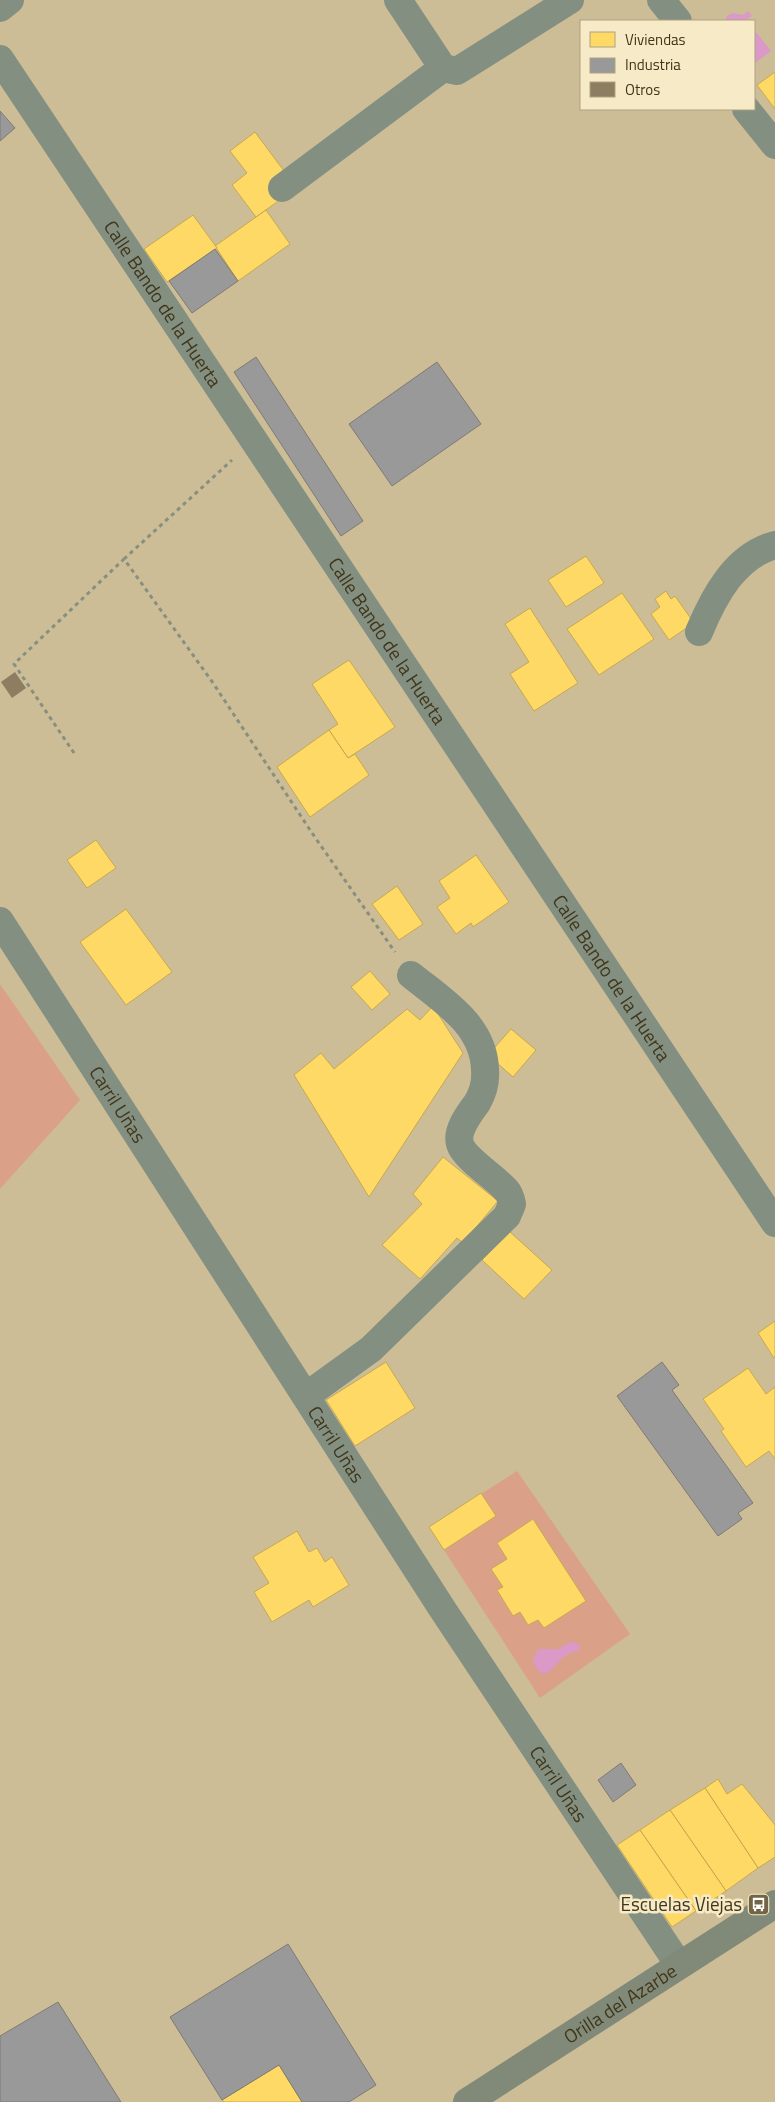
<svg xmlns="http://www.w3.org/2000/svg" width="775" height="2102" font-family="'Titillium Web',sans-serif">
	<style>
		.green { fill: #dba188 }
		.water { fill: #da99c6 }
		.homes { fill: #ffd966; stroke: #c6a84f }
		.industry { fill: #999; stroke: #7f7b73 }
		.building { fill: #8e7e61 }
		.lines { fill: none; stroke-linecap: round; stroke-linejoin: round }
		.path { stroke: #888f7e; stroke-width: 3; stroke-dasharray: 4 4; stroke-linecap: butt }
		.street { stroke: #828f81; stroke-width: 28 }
		.secondary { stroke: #818a79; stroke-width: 28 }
		.labels { text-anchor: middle; stroke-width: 5; stroke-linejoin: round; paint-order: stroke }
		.street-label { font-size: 19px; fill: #413619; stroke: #f7eac7 }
		.poi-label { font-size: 19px; fill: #413619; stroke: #f7eac7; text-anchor: end }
	</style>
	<rect width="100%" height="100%" fill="#ccbd97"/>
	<g class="green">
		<polygon points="0,984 80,1100 0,1189"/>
		<polygon points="517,1471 630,1634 540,1698 429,1527"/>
	</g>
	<g class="water">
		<polygon points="748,11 752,16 747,19 747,21 726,21 726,17 732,13 743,15"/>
		<polygon points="754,33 757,33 771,51 754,64"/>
		<path d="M572 1641 580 1646V1649C576 1652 570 1653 565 1656 555 1663 544 1689 533 1661L537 1651 540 1649H558Z"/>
	</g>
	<g class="homes">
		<polygon points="775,72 775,109 757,85"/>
		<polygon points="255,132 287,175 284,197 256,217 232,185 247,173 230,151"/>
		<polygon points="266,210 290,244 238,281 215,246"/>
		<polygon points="193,215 217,248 167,282 144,249"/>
		<polygon points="586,556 604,583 566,607 548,580"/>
		<polygon points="666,591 671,599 675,596 694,623 669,640 651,614 660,607 655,599"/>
		<polygon points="622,593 654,639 599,675 567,629"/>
		<polygon points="530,608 578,683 534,711 510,674 529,662 505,624"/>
		<polygon points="349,660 395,727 348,758 329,730 338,724 312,684"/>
		<polygon points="329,730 348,758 355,754 369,775 310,817 277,767"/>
		<polygon points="96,840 116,868 87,888 67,860"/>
		<polygon points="476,855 509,902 473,927 471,923 456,934 437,907 450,898 439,881"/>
		<polygon points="397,886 423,924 399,940 372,904"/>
		<polygon points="126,909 172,972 126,1005 80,942"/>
		<polygon points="370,971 390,994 372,1010 351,987"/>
		<polygon points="433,1006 463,1053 369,1197 294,1075 321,1053 334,1069 407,1009 420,1020"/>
		<polygon points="511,1029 536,1050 513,1077 488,1055"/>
		<polygon points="443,1157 498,1201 463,1243 457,1238 420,1279 382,1245 422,1204 413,1194"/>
		<polygon points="509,1231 552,1270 524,1299 482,1260"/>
		<polygon points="775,1321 775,1357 774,1358 758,1333"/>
		<polygon points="386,1362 415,1408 355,1446 326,1400"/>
		<polygon points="748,1368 766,1394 775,1387 775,1459 769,1451 746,1467 721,1431 724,1429 703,1399"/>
		<polygon points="481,1493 496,1516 444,1550 429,1527"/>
		<polygon points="533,1519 586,1601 544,1628 538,1620 528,1625 520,1612 513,1616 497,1590 503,1587 491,1569 507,1559 497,1543"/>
		<polygon points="297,1531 309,1552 317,1548 325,1562 332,1557 349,1585 313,1607 309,1600 272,1622 254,1592 269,1583 253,1557"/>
		<polygon points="718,1779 727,1794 742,1784 775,1825 775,1857 758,1868 705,1788"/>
		<polygon points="705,1788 758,1868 726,1891 670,1810"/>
		<polygon points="670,1810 726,1891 696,1911 640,1830"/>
		<polygon points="640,1830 696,1911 672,1927 617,1845"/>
		<polygon points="279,2065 302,2102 224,2102 222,2100"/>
	</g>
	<g class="industry">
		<polygon points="0,111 15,128 0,141"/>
		<polygon points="215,249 238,281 192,313 169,281"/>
		<polygon points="256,357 363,521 341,536 234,372"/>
		<polygon points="437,362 481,424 392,486 349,424"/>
		<polygon points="662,1362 679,1385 672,1390 753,1503 738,1513 742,1519 718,1536 617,1396"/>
		<polygon points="621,1763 636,1785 613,1802 598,1780"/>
		<polygon points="288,1944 376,2085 349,2102 302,2102 279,2065 222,2100 170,2017"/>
		<polygon points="58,2002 121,2102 0,2102 0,2036"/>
	</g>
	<polygon class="building" points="15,672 26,688 12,698 1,682"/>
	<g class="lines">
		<g class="path">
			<polyline points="124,559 232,460"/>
			<polyline points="74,753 14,664 124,559 213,683 312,833 395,952"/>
		</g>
		<g class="street">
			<polyline points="398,0 443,68 457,71 570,0"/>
			<polyline points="661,0 678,21"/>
			<polyline points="0,8 10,0"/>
			<path id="s1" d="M0 59 775 1223"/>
			<polyline points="746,109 775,145"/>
			<polyline points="282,188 443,68"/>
			<path d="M699 632C714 596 735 556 775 545"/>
			<path id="s2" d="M0 921 443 1610 679 1965"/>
			<path d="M306 1396 371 1349 507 1216 512 1204C511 1199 509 1193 506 1190 496 1178 464 1158 460 1144 456 1130 469 1114 477 1103 483 1093 486 1082 485 1070 484 1025 443 1001 411 975"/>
		</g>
		<path class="secondary" id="s3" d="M467 2102 775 1904"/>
	</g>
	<defs>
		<symbol id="bus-square" viewBox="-11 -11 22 22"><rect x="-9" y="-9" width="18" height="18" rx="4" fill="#726545" stroke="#f7eac7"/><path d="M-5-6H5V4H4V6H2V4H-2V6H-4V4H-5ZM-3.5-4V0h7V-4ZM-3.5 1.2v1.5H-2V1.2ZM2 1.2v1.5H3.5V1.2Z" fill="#fff"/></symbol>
	</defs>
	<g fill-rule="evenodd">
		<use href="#bus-square" x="746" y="1892" width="25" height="25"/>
	</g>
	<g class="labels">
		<g class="street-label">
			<text dy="7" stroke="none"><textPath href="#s1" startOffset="294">Calle Bando de la Huerta</textPath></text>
			<text dy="7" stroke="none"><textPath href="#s1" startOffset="699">Calle Bando de la Huerta</textPath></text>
			<text dy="7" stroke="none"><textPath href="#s1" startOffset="1104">Calle Bando de la Huerta</textPath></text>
			<text dy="7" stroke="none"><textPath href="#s2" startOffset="218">Carril Uñas</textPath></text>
			<text dy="7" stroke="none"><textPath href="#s2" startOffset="622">Carril Uñas</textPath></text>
			<text dy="7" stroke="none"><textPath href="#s2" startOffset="1028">Carril Uñas</textPath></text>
			<text dy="7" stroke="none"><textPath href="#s3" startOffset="182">Orilla del Azarbe</textPath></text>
		</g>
		<g class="poi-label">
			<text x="742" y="1911">Escuelas Viejas</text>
		</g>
	</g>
	<rect x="580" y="20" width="175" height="90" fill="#f7eac7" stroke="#aea281"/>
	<rect x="590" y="32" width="25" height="15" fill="#ffd966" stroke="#aea281"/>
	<text x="625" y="45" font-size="15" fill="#413619">Viviendas</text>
	<rect x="590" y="58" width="25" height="15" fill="#999999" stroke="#aea281"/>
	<text x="625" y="70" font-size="15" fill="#413619">Industria</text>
	<rect x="590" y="82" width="25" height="15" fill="#8e7e61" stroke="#aea281"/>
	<text x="625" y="95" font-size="15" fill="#413619">Otros</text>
</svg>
